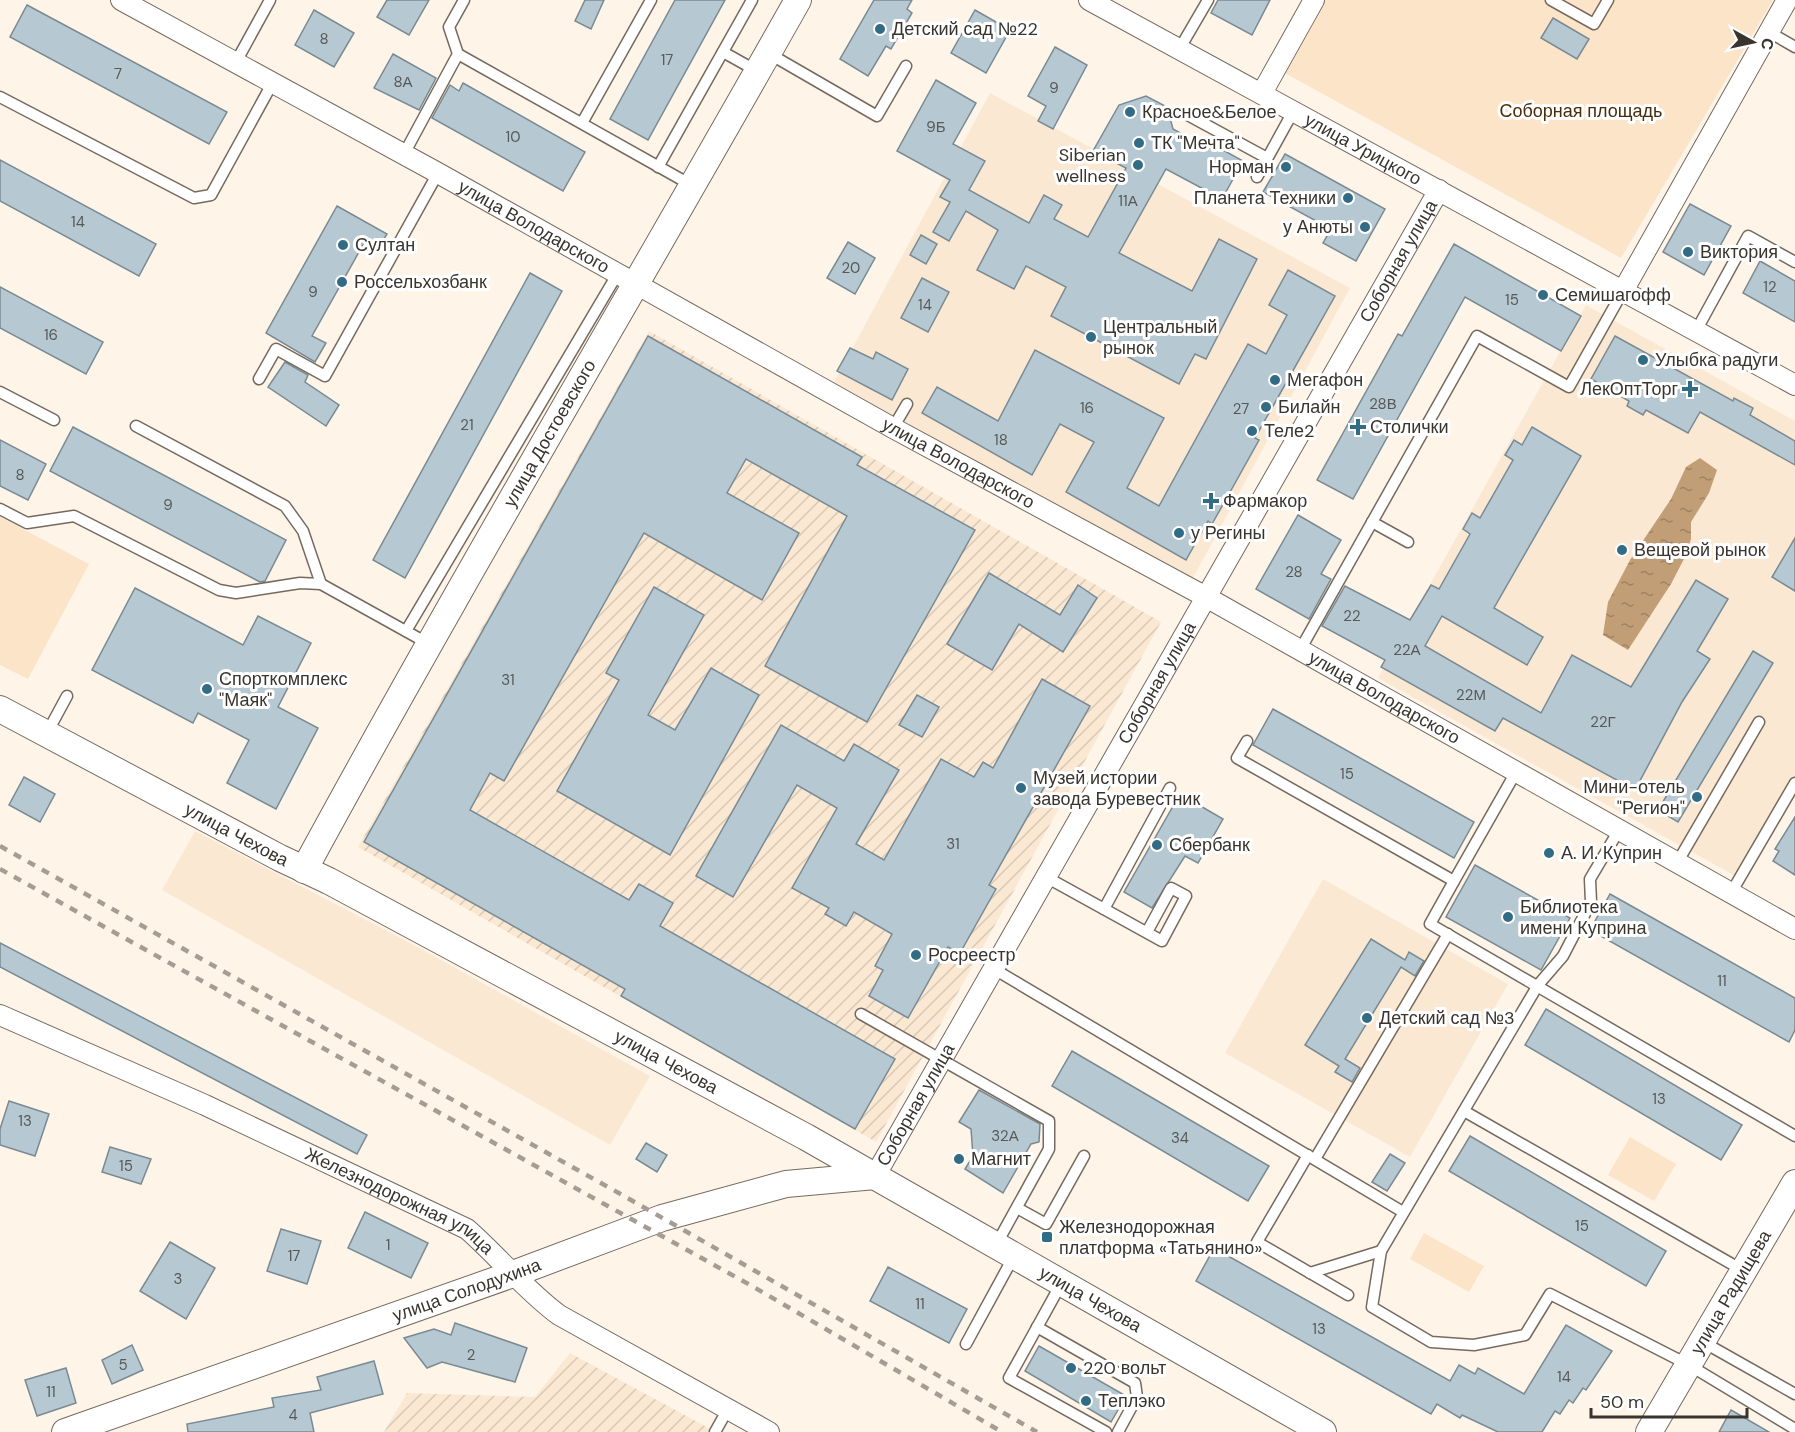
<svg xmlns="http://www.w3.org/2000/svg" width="1795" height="1432" font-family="'DM Sans',sans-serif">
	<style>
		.built { fill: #fbe8d3 }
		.industrial { fill: url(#industrial-furrows) }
		.green { fill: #fce4c9 }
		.water { fill: url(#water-ripples) }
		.building { fill: #b6c8d2; stroke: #798a93; stroke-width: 1.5 }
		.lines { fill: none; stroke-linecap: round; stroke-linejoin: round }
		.service-casing { stroke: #756a5d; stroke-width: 13 }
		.minor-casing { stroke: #756a5d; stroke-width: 22 }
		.tertiary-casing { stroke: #756a5d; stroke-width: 28 }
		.service { stroke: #fff; stroke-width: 10 }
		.minor { stroke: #fff; stroke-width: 20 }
		.tertiary { stroke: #fff; stroke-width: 26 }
		.rail { stroke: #a59d94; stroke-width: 4.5; stroke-dasharray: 8 8; stroke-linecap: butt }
		.poi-dot { fill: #316b84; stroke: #fff; stroke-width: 2 }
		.labels { text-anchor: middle; stroke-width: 6; stroke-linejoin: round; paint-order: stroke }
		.number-label { font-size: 15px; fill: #585957 }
		.poi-label { font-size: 18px; fill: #39342e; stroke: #fff; text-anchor: start }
		.park-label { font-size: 18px; fill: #462d0c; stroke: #fff }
		.street-label { font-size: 18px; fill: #39342e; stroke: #fff }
	</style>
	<defs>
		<pattern id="industrial-furrows" width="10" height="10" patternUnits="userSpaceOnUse" patternTransform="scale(1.5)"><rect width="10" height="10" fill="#fbe8d3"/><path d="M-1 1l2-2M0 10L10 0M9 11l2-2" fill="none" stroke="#d8c8b5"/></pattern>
		<pattern id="water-ripples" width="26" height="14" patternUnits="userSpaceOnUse" patternTransform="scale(1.5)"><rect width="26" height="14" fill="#c19e76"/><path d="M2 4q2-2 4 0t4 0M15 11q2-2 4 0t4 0" fill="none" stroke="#9e8261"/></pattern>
	</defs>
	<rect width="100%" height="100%" fill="#fff4e8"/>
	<g class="built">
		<polygon points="990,93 1350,288 1192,580 832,386"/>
		<polygon points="1586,305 1795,421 1795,777 1739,878 1378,678"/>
		<polygon points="195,831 414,945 650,1076 610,1145 162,890"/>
		<polygon points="1323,879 1508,984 1410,1157 1225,1053"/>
	</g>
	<g class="industrial">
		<polygon points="649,331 1161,622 876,1142 358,847"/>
		<polygon points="570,1353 716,1432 384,1432 407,1393 535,1397"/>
	</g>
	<g class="green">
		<polygon points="1325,0 1773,0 1621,258 1283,72"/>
		<polygon points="0,517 89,564 28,679 0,665"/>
		<polygon points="1630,1137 1676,1164 1654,1201 1608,1175"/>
		<polygon points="1424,1233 1484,1266 1469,1292 1410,1259"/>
	</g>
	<polygon class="water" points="1700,458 1717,470 1709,493 1691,522 1691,539 1685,557 1671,584 1628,650 1603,635 1608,602 1630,560 1671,499 1686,467"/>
	<g class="building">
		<polygon points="387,0 429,0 409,35 377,17"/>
		<polygon points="585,0 604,0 591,29 575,21"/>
		<polygon points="675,0 725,0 648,140 610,119"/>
		<polygon points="874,0 912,0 907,9 912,13 891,49 886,46 868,76 840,59"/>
		<polygon points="1218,0 1270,0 1252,35 1211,13"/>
		<polygon points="27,5 227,112 209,144 10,37"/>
		<polygon points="314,10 354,33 334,67 295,45"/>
		<polygon points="975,10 1010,30 986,73 951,53"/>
		<polygon points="1553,18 1589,39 1577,59 1541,38"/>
		<polygon points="1055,47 1087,65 1053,129 1038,121 1046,106 1028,96"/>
		<polygon points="393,54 436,78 419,110 374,88"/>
		<polygon points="936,80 976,103 953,144 985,161 969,190 1029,223 1044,195 1062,205 1054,219 1088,237 1126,168 1093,151 1119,105 1146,96 1167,107 1173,129 1200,144 1203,139 1243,161 1222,199 1166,169 1119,253 1192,291 1219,239 1257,259 1206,359 1195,354 1179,384 1051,316 1066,287 1026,266 1014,289 977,270 998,230 966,211 949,241 933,232 950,202 940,197 950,180 897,151"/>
		<polygon points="463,83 585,152 563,191 432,118 450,85 459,91"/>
		<polygon points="1285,154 1385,209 1356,261 1323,243 1331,229 1263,192"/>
		<polygon points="0,160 156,244 139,276 0,201"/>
		<polygon points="1690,204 1731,226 1704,275 1663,252"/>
		<polygon points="337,206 387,234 377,251 364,243 312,336 326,343 315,362 266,333"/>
		<polygon points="921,235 937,244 926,264 910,255"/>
		<polygon points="848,242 875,258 855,294 827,278"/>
		<polygon points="1454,244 1581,316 1561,351 1465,297 1353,499 1317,480 1398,334 1402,336"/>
		<polygon points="1760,261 1795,281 1795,322 1743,293"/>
		<polygon points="1288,270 1335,296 1255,438 1259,440 1229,494 1212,524 1208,521 1186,560 1066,492 1094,442 1060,424 1032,475 922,413 937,387 998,421 1035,350 1164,418 1127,488 1159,506 1248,344 1266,354 1287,315 1269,305"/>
		<polygon points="530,273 562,291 405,578 373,560"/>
		<polygon points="922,278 949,292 928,332 901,318"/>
		<polygon points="0,287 103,342 86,374 0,328"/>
		<polygon points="648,336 862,457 857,465 975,530 867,722 765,666 847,516 746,459 727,493 799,533 762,600 644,533 504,781 490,773 470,810 629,900 639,884 673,903 660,926 895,1059 855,1129 621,996 625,989 364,842"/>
		<polygon points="1615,336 1733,401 1734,398 1753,408 1750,415 1795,441 1795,465 1700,412 1688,433 1646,410 1643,415 1627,406 1629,401 1591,379"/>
		<polygon points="850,348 873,359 876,352 908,369 892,400 837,371"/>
		<polygon points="285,362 308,375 305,382 339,405 326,426 268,387"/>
		<polygon points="73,427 286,540 265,581 260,582 50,471"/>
		<polygon points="1532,427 1581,456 1494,608 1543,637 1527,665 1442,616 1425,646 1541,713 1572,655 1631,687 1696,580 1728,599 1697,651 1710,659 1682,702 1635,790 1503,718 1495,731 1381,667 1385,660 1322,626 1345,586 1410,620 1431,585 1439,589 1470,534 1463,529 1472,513 1480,518 1513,460 1505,455 1514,440 1522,445"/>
		<polygon points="0,440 46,464 28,500 0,486"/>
		<polygon points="1298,515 1341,540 1321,574 1331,579 1309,619 1256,589"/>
		<polygon points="1795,538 1795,591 1772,577"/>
		<polygon points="989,573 1060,615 1078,585 1097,598 1063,652 1019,624 992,670 947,644"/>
		<polygon points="654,587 704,615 648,715 675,730 711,668 759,695 670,855 557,791 619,680 606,673"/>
		<polygon points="135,588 243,645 258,616 311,643 278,707 318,728 276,809 227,783 249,740 198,713 193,723 92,670"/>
		<polygon points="1753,651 1773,663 1678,822 1658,810"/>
		<polygon points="1042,679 1090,706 989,885 996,889 960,953 948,947 908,1018 869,996 883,970 875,966 892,934 854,912 846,926 825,914 829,908 792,888 837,808 797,785 733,897 696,876 781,725 844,761 854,744 899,770 856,844 884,860 941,759 974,777 983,762 993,768"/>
		<polygon points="917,695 939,707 922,737 899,725"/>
		<polygon points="1273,709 1474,822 1454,858 1253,745"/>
		<polygon points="24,777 55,794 40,822 9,805"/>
		<polygon points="1180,794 1223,819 1198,863 1185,856 1152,908 1124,892"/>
		<polygon points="1795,817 1795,875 1773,861 1779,851 1775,849"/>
		<polygon points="1475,865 1570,918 1541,970 1446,917"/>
		<polygon points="1610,894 1795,998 1795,1030 1789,1042 1590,930"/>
		<polygon points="1371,939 1405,960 1409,952 1424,961 1415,976 1401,967 1345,1059 1360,1068 1352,1082 1335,1072 1339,1066 1305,1045"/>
		<polygon points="0,943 367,1135 357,1154 0,967"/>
		<polygon points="1546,1009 1742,1125 1721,1160 1525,1045"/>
		<polygon points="1072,1051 1269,1166 1248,1201 1052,1086"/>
		<polygon points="979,1090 1040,1124 1039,1142 1031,1144 1003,1193 965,1169 973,1156 971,1129 959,1122"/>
		<polygon points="9,1101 49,1114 35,1156 0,1145 0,1129"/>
		<polygon points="1470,1136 1666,1251 1646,1286 1449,1171"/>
		<polygon points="646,1143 667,1155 657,1172 636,1159"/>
		<polygon points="110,1147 151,1159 141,1184 102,1172"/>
		<polygon points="1390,1154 1405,1163 1387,1191 1372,1182"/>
		<polygon points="365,1212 428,1243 411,1278 348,1248"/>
		<polygon points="281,1229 321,1241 307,1284 267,1271"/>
		<polygon points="170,1242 215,1268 186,1319 140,1291"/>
		<polygon points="1214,1248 1450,1381 1459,1365 1475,1374 1478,1368 1524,1394 1566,1325 1612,1351 1586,1390 1583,1388 1573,1403 1569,1400 1560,1414 1555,1411 1542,1432 1498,1432 1462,1415 1460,1418 1437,1404 1431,1414 1196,1281"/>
		<polygon points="888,1267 967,1309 949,1343 870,1301"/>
		<polygon points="455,1323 527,1348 515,1382 442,1362 427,1368 404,1338 434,1329 451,1335"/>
		<polygon points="132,1345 143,1370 112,1384 102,1360"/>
		<polygon points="1039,1346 1126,1396 1111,1422 1025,1371"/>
		<polygon points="374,1361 383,1394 310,1413 314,1432 188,1432 187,1424 274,1407 272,1398 321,1390 317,1377"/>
		<polygon points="66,1368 76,1403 37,1416 25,1380"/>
		<polygon points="1731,1410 1769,1432 1719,1432"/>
	</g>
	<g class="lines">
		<defs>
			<g id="service">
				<polyline points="1551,0 1594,24 1608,0"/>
				<polyline points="1769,32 1795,47"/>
				<polyline points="1180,48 1208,0"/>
				<polyline points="723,52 757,71"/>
				<polyline points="768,53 877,116 906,66"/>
				<polyline points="458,54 693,186"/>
				<polyline points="236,62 270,0"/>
				<polyline points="0,97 194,198 211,195 273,82"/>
				<polyline points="1186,114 1267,158"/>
				<polyline points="582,123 651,0"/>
				<polyline points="404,154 458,54 449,27 464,0"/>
				<polyline points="658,167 752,0"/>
				<polyline points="1257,177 1294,110"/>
				<polyline points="1696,331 1748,236 1795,262"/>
				<polyline points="259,379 276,349 325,376 438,173"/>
				<polyline points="0,392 54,420"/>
				<polyline points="136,426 285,506 303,531 321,584"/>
				<polyline points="893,428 907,404"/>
				<polyline points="0,509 27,523 74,516 219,590 236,593 300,583 321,584 429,644"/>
				<polyline points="1372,522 1408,542"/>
				<polyline points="406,631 618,273"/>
				<polyline points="1300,650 1477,336 1569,387 1623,291"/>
				<polyline points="47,733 67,696"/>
				<polyline points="1247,741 1237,758 1454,881 1516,772"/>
				<polyline points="1619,830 1590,879 1591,902 1563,956 1538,985 1381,1251 1372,1307 1431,1342 1474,1345 1525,1335 1550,1294 1689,1365 1795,1429"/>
				<polyline points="1677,863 1759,722"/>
				<polyline points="1046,877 1104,909 1170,788"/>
				<polyline points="1454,881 1430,924 1795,1136"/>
				<polyline points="1731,893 1795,783"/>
				<polyline points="1104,909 1162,941 1186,896 1171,888 1147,932"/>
				<polyline points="994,969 1403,1212"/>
				<polyline points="861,1014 1049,1121 1049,1149 996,1245"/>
				<polyline points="1464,1111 1744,1271"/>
				<polyline points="1308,1155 1257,1242 1348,1295"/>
				<polyline points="1315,1159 1448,934"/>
				<polyline points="1017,1208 1046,1224 1084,1156"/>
				<polyline points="1310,1273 1381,1251"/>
				<polyline points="1061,1284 1009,1378 1106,1432"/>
				<polyline points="1037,1327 1135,1383 1137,1397 1118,1432"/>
				<polyline points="1703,1342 1795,1394"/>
				<polyline points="966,1344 1014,1256"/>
				<polyline points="715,1432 728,1409"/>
			</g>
			<g id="minor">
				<path id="s1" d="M121 0 438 173 893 428 1206 597 1795 929"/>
				<path id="s2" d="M1089 0 1795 385"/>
				<polyline points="1262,93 1314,0"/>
				<polyline points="1623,291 1787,0"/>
				<path id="s3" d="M0 1015 205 1105 467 1229C499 1257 525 1290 559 1315L769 1432"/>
				<path id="s4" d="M875 1176 1439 190"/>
			</g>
			<g id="tertiary">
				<path id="s5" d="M0 709 280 858 329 881 806 1137 1323 1432"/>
				<path id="s6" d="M304 870C463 577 634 291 798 0"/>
				<path id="s7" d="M65 1432 513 1274 662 1218 786 1184 875 1176"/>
				<path id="s8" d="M1649 1432 1795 1183"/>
			</g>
		</defs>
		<use href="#service" class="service-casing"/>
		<use href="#minor" class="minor-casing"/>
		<use href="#tertiary" class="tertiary-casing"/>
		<use href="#service" class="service"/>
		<use href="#minor" class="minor"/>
		<use href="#tertiary" class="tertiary"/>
		<g class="rail">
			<polyline points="0,846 624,1196 1037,1432"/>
			<polyline points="0,869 752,1286 1002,1432"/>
		</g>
	</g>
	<g class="poi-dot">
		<circle cx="880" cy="29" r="6"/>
		<circle cx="1130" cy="112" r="6"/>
		<circle cx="1139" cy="143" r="6"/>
		<circle cx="1138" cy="165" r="6"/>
		<circle cx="1286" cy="167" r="6"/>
		<circle cx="1348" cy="198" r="6"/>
		<circle cx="1365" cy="227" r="6"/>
		<circle cx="343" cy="245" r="6"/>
		<circle cx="1688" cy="252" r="6"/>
		<circle cx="342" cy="282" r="6"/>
		<circle cx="1543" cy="295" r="6"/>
		<circle cx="1091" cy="337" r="6"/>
		<circle cx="1643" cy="360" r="6"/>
		<circle cx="1275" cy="380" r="6"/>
		<path d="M1687 380h6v6h6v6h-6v6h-6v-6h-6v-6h6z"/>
		<circle cx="1266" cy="407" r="6"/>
		<path d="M1355 418h6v6h6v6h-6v6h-6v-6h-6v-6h6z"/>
		<circle cx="1252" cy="431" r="6"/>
		<path d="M1208 492h6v6h6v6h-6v6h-6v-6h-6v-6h6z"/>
		<circle cx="1179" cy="533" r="6"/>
		<circle cx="1622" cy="550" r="6"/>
		<circle cx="207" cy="689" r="6"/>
		<circle cx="1021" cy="788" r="6"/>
		<circle cx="1697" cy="797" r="6"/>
		<circle cx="1157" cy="845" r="6"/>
		<circle cx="1549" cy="853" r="6"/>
		<circle cx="1508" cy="917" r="6"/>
		<circle cx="916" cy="955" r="6"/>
		<circle cx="1367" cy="1018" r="6"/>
		<circle cx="959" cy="1159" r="6"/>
		<rect x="1041" y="1231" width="12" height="12" rx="3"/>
		<circle cx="1071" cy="1368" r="6"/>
		<circle cx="1086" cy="1401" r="6"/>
	</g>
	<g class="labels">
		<g class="number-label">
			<text x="324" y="44">8</text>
			<text x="667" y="65">17</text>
			<text x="118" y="79">7</text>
			<text x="403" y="87">8А</text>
			<text x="1054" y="93">9</text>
			<text x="936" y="132">9Б</text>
			<text x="513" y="142">10</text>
			<text x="1128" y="206">11А</text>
			<text x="78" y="227">14</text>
			<text x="851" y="273">20</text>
			<text x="1770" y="292">12</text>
			<text x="313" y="297">9</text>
			<text x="1512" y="305">15</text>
			<text x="925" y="310">14</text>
			<text x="51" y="340">16</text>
			<text x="1383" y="409">28В</text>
			<text x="1087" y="413">16</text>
			<text x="1241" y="414">27</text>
			<text x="467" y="430">21</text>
			<text x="1001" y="445">18</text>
			<text x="20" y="480">8</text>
			<text x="168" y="510">9</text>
			<text x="1294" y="577">28</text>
			<text x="1352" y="621">22</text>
			<text x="1407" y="655">22А</text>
			<text x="508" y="685">31</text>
			<text x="1471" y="700">22М</text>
			<text x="1603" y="727">22Г</text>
			<text x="1347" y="779">15</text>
			<text x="953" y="849">31</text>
			<text x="1722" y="986">11</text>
			<text x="1659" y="1104">13</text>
			<text x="25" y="1126">13</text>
			<text x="1005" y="1141">32А</text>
			<text x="1180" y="1143">34</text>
			<text x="126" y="1171">15</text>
			<text x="1582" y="1231">15</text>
			<text x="388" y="1250">1</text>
			<text x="294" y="1261">17</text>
			<text x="178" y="1284">3</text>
			<text x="920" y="1309">11</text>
			<text x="1319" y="1334">13</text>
			<text x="471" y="1360">2</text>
			<text x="123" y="1370">5</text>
			<text x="1564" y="1382">14</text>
			<text x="51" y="1397">11</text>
			<text x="293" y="1420">4</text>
		</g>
		<g class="poi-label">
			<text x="892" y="35">Детский сад №22</text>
			<text x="1142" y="118">Красное&amp;Белое</text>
			<text x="1151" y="149">ТК "Мечта"</text>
			<text x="1126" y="161" text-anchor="end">Siberian<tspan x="1126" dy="21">wellness</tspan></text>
			<text x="1274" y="173" text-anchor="end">Норман</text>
			<text x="1336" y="204" text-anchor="end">Планета Техники</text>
			<text x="1353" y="233" text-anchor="end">у Анюты</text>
			<text x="355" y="251">Султан</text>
			<text x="1700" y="258">Виктория</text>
			<text x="354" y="288">Россельхозбанк</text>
			<text x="1555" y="301">Семишагофф</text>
			<text x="1103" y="333">Центральный<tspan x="1103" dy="21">рынок</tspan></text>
			<text x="1655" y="366">Улыбка радуги</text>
			<text x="1287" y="386">Мегафон</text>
			<text x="1678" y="395" text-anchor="end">ЛекОптТорг</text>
			<text x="1278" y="413">Билайн</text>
			<text x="1370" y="433">Столички</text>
			<text x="1264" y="437">Теле2</text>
			<text x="1223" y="507">Фармакор</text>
			<text x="1191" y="539">у Регины</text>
			<text x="1634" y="556">Вещевой рынок</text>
			<text x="219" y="685">Спорткомплекс<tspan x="219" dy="21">"Маяк"</tspan></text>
			<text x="1033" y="784">Музей истории<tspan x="1033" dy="21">завода Буревестник</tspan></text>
			<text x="1685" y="793" text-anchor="end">Мини-отель<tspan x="1685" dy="21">"Регион"</tspan></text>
			<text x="1169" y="851">Сбербанк</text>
			<text x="1561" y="859">А. И. Куприн</text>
			<text x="1520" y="913">Библиотека<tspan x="1520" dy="21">имени Куприна</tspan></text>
			<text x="928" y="961">Росреестр</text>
			<text x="1379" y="1024">Детский сад №3</text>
			<text x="971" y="1165">Магнит</text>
			<text x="1059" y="1233">Железнодорожная<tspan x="1059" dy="21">платформа «Татьянино»</tspan></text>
			<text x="1083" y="1374">220 вольт</text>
			<text x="1098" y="1407">Теплэко</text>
		</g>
		<g class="park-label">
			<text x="1581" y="117">Соборная площадь</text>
		</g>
		<g class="street-label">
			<text dy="6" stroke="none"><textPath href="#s2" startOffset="312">улица Урицкого</textPath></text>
			<text dy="6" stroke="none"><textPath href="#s1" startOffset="471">улица Володарского</textPath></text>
			<text dy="6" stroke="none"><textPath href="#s4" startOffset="1054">Соборная улица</textPath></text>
			<text dy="6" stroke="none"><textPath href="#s6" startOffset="501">улица Достоевского</textPath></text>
			<text dy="6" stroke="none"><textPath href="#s1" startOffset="957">улица Володарского</textPath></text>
			<text dy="6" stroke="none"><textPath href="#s4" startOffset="568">Соборная улица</textPath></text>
			<text dy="6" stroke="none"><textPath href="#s1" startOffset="1443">улица Володарского</textPath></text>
			<text dy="6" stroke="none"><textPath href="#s5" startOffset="268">улица Чехова</textPath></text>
			<text dy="6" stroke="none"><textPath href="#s5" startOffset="754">улица Чехова</textPath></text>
			<text dy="6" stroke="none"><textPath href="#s4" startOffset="82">Соборная улица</textPath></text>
			<text dy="6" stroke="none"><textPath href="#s3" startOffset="441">Железнодорожная улица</textPath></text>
			<text dy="6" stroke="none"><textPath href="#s7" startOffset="426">улица Солодухина</textPath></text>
			<text dy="6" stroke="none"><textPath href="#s8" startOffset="162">улица Радищева</textPath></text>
			<text dy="6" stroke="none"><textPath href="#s5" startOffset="1240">улица Чехова</textPath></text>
		</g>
	</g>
	<g transform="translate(1753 42) rotate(98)" stroke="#ffffff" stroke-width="4.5" paint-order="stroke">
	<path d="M0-4.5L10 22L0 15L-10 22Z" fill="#39342e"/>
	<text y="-9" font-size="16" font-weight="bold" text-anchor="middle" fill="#39342e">С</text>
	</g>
	<path d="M1591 1408v9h156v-9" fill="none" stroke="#39342e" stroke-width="3"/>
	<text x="1600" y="1408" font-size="18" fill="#39342e" stroke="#ffffff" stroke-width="4.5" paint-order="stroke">50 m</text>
</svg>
